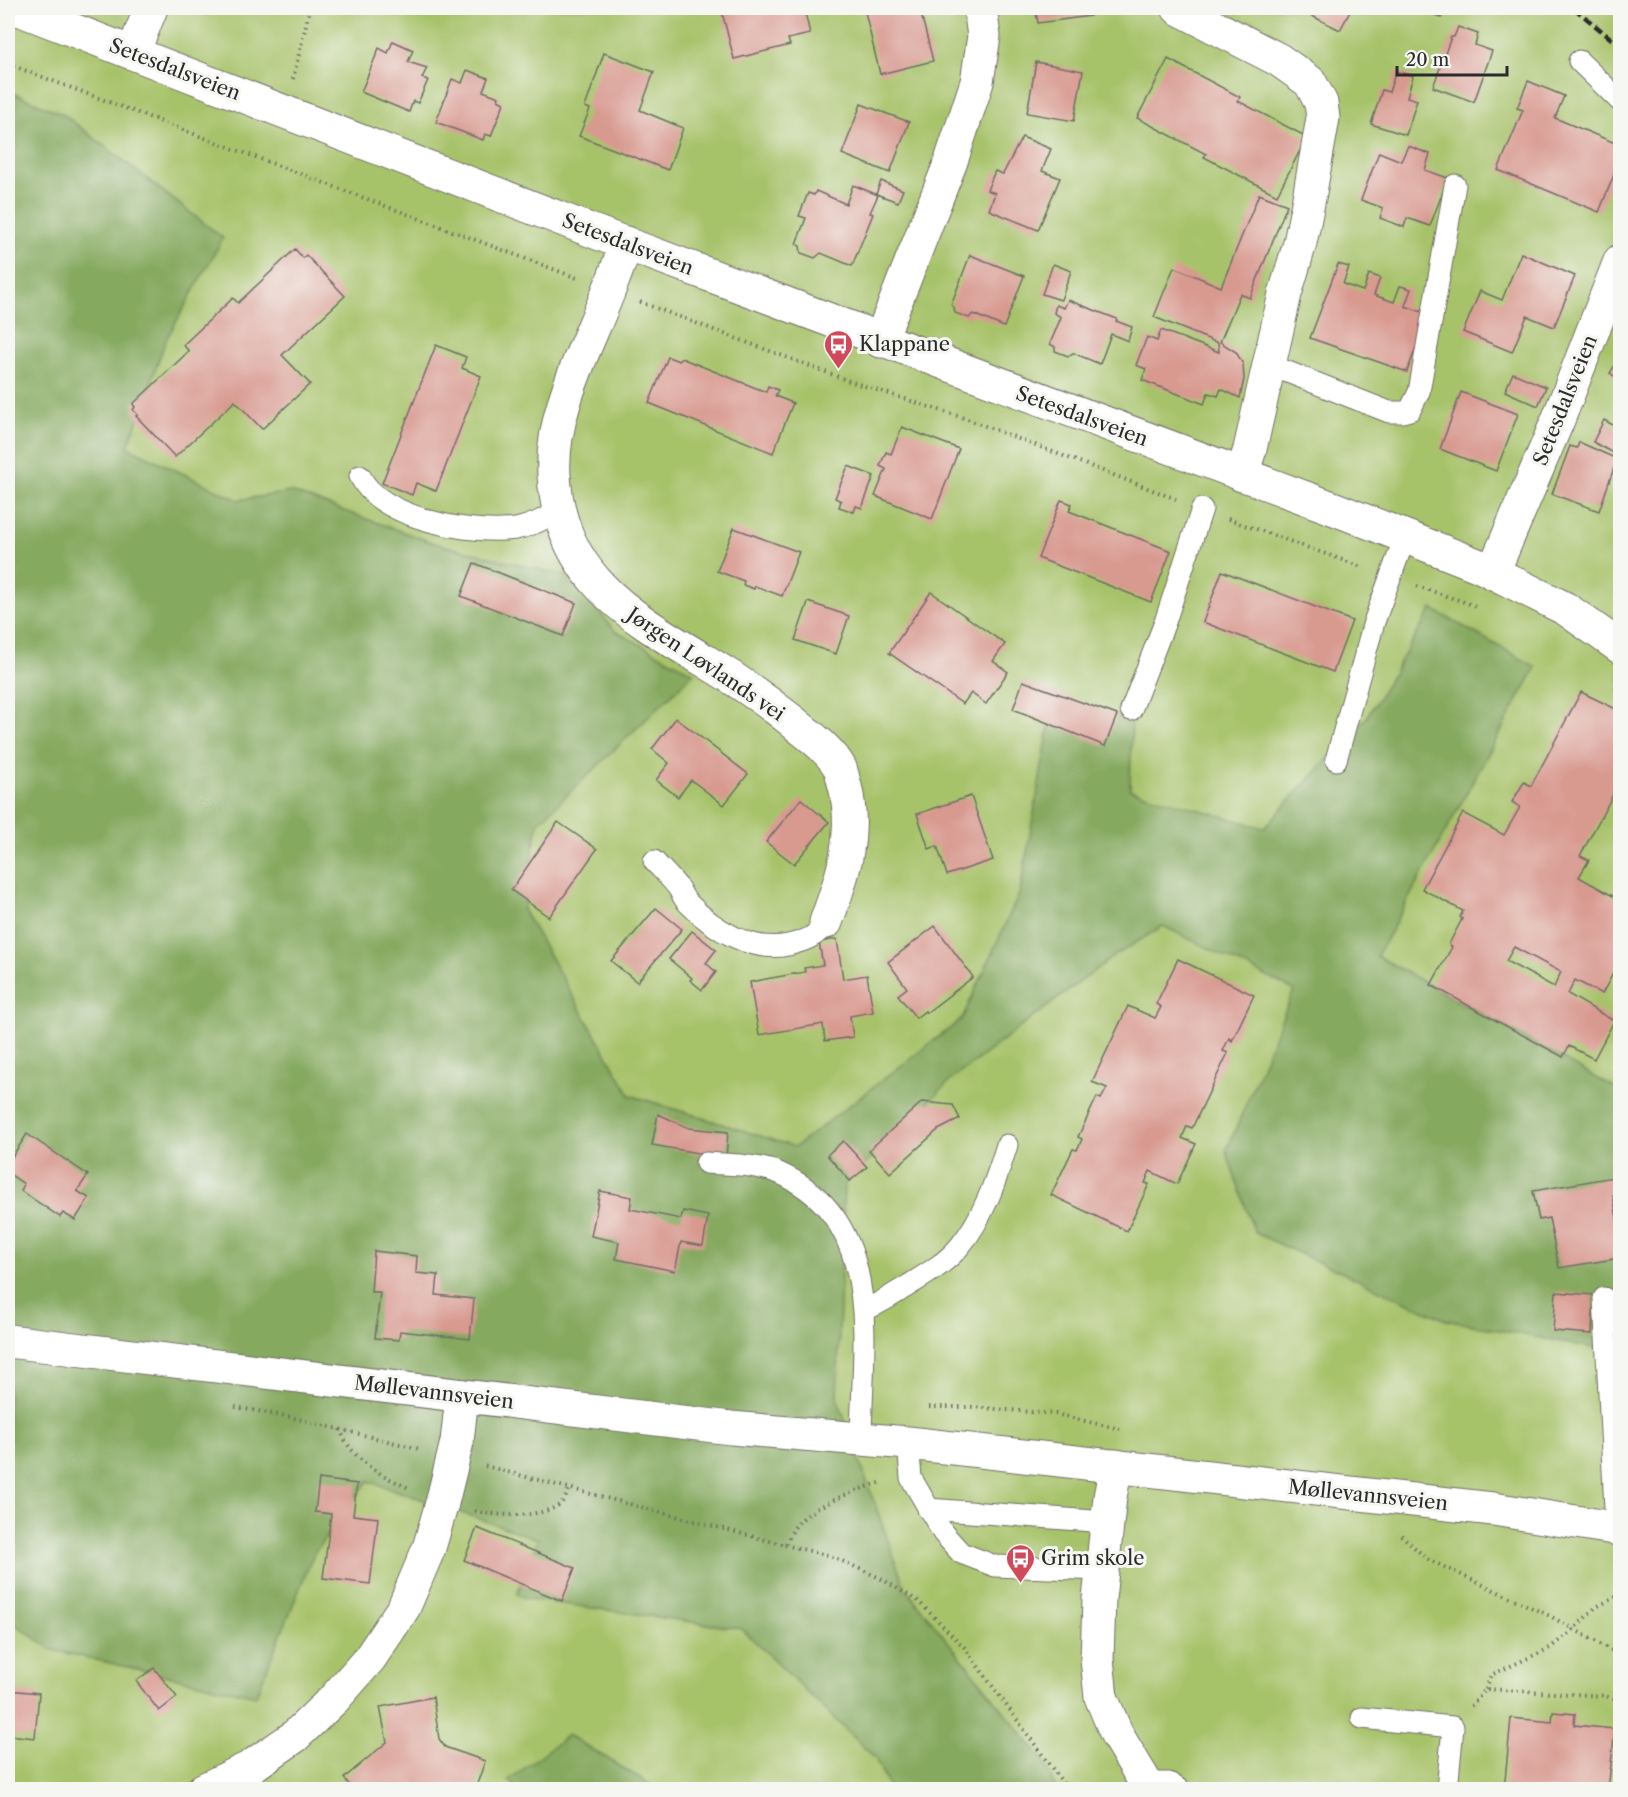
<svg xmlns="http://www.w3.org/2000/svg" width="1628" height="1797" font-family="'Libre Caslon Text',serif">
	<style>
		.green { fill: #a7c36a; stroke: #69774a; stroke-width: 1.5 }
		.forest { fill: #85a95e; stroke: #586a44; stroke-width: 1.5 }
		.building { fill: #d8998f; fill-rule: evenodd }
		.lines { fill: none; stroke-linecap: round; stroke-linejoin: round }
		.lane-casing { stroke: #716d65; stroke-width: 23 }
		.street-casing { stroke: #716d65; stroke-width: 35 }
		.secondary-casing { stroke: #716d65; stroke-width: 35 }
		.highway-casing { stroke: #716d65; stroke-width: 35 }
		.path { stroke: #716d65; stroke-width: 4; stroke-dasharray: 1.5 4.5; stroke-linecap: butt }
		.lane { stroke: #fff; stroke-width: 21 }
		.street { stroke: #fff; stroke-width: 33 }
		.secondary { stroke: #fff; stroke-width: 33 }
		.highway { stroke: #fff; stroke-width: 33 }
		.rail { stroke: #2b2b2b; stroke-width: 4.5; stroke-dasharray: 9 4.5; stroke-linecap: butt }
		.street-bridge-casing { stroke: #716d65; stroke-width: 35; stroke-linecap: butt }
		.street-bridge { stroke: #fff; stroke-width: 33 }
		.labels { text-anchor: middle; stroke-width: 6; stroke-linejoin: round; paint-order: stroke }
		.street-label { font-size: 20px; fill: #2b2b2b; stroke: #f6f6f2 }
		.poi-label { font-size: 20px; fill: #2b2b2b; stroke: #f6f6f2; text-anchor: start }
	</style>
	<rect width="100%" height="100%" fill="#f6f6f2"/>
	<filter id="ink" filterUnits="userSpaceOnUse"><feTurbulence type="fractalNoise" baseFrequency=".0167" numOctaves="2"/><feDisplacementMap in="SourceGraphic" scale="12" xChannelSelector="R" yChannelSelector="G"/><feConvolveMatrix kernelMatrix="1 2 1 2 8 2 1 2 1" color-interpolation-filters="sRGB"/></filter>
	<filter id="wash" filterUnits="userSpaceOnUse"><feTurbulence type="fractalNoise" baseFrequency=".008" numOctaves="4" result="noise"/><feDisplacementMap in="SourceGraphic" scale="24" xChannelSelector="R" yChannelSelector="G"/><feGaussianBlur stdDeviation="1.35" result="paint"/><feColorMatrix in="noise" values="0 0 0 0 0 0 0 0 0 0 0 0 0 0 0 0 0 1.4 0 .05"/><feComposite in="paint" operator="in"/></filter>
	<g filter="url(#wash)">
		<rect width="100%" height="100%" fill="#f2e8d2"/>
		<rect class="green" x="8" y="8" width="1612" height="1781"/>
		<g class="forest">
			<polygon points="8,91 63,114 223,238 165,342 128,447 238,500 291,492 434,543 570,577 615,631 694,673 538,823 523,910 630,1095 795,1147 962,1019 1020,892 1050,722 1132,715 1130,790 1264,828 1367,717 1432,609 1536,667 1377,956 1620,1091 1620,1353 1446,1320 1255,1233 1226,1152 1294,990 1163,926 1114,956 952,1079 844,1185 837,1398 905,1588 1044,1761 1056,1789 890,1789 875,1758 742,1629 528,1599 517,1594 538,1539 368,1481 314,1553 256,1696 53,1650 15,1624 8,1617"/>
			<polygon points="568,1735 658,1789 517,1789 509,1780"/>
		</g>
		<g id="blocks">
			<g class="building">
				<polygon points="721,8 804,8 810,34 788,39 790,45 734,59"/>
				<polygon points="864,8 927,8 920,10 933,61 880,74"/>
				<polygon points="1035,8 1088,8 1090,16 1038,23"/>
				<polygon points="1296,8 1352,8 1340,30"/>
				<polygon points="1422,8 1447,8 1441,18"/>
				<polygon points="1458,27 1478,34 1475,45 1492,51 1474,102 1433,87 1451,37 1454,37"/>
				<polygon points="393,41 413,50 408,62 427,68 422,78 428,80 418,103 413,101 409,112 361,92 379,48 388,53"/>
				<polygon points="604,53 654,72 640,110 683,128 668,170 579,136 590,109 585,107"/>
				<polygon points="1168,59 1240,97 1238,101 1307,137 1277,195 1204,157 1206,154 1137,118"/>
				<polygon points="1036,62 1083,71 1074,121 1027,113"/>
				<polygon points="467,70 488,78 483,91 499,97 498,100 504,103 491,136 485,134 483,140 436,122 452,79 462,83"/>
				<polygon points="1396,71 1413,76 1407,97 1417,100 1406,135 1371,124 1382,90 1389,92"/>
				<polygon points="1528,81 1564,96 1555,118 1620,145 1620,160 1599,212 1498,170 1523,110 1517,108"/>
				<polygon points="861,104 909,122 890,173 842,154"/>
				<polygon points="1022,137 1051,149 1042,171 1060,178 1038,230 989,210 995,193 987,190 995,171 1003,174"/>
				<polygon points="1408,146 1430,154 1425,170 1448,178 1430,226 1407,218 1404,227 1380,218 1383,208 1361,200 1379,152 1401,161"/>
				<polygon points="881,181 903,190 898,202 876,194"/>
				<polygon points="853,185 878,195 870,213 873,214 852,266 821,253 815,258 801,253 800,246 796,244 806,218 799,216 808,193 814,195 816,191 846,204"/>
				<polygon points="1259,194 1287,205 1250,298 1240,294 1220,342 1236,352 1243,364 1244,379 1240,398 1221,389 1218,396 1208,393 1204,404 1142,380 1146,369 1136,365 1147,337 1157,341 1161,330 1219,352 1218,343 1154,317 1174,267 1221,287"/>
				<polygon points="295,249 303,258 306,255 345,296 282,355 310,384 262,429 235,401 175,457 136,416 138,415 133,410 135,407 133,404 189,351 183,345 233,298 238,303"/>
				<polygon points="1521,253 1575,276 1554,327 1527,316 1512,352 1463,332 1480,291 1502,300"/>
				<polygon points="970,255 1024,276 1004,327 973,314 969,318 955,313 954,307 951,305"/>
				<polygon points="1053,264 1071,271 1061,300 1042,294"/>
				<polygon points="1338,264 1349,267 1343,284 1363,291 1369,274 1380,278 1374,295 1394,302 1400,286 1411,289 1405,306 1428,314 1407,372 1310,338"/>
				<polygon points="1068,300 1117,319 1116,321 1132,327 1128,341 1111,334 1100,364 1073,353 1068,356 1055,351 1055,347 1050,344 1061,317 1054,313 1056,305 1064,308"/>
				<polygon points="436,345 466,357 462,368 481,376 436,491 416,483 412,495 382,483"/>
				<polygon points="668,357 679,361 681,358 766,392 768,386 778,390 775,396 793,403 773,453 649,403"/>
				<polygon points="1620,357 1620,380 1610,373"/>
				<polygon points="1513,373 1546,387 1538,406 1505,391"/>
				<polygon points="1461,392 1518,414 1496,471 1440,449"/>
				<polygon points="1604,420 1620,429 1620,457 1593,442"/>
				<polygon points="902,427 959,449 932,519 875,496 886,469 880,466 886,452 891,454"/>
				<polygon points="1579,442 1617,459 1599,511 1552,494 1570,446 1577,448"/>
				<polygon points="848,466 874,476 862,508 856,506 854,512 839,507 841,501 835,498"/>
				<polygon points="1061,500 1072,504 1069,511 1171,551 1151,602 1038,558"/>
				<polygon points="734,528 799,552 782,596 755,586 754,589 743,585 744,581 717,571"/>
				<polygon points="474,563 576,603 563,636 461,596"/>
				<polygon points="1222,571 1352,621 1333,672 1203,622"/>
				<polygon points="931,592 1005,644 993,661 1008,672 986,704 971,693 963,704 889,653"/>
				<polygon points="808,602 849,616 836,654 795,640"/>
				<polygon points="1023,681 1117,715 1105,746 1013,709"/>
				<path d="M1581 692 1620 711V796L1614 793 1580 856 1589 860 1579 877 1620 900V960L1602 994 1575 980 1568 994 1614 1021 1594 1059 1569 1046 1563 1057 1431 985 1452 947 1449 944 1462 919 1460 917 1463 911 1422 889 1463 813 1504 835 1520 807 1512 802 1524 782 1531 786ZM1514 947 1561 972 1554 987 1506 961Z"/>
				<polygon points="676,718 748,774 724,805 691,780 678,797 656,780 669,763 652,749"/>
				<polygon points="971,796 993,860 947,875 937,846 929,849 917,814"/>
				<polygon points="801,799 829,822 794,864 766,842"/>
				<polygon points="558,822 597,849 549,917 511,890"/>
				<polygon points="656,908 682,929 637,982 611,961"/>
				<polygon points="935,926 973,977 926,1013 925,1011 916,1018 898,995 907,988 888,962"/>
				<polygon points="692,931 716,950 706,963 716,972 702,990 690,980 692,978 669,959"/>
				<polygon points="837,939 843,979 867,975 873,1012 850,1016 853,1037 825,1041 823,1024 759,1035 750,982 805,972 804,968 823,965 819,942"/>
				<polygon points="1178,959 1254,995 1232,1041 1229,1038 1223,1051 1228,1053 1192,1128 1187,1126 1182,1138 1196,1144 1177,1184 1150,1171 1145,1183 1149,1184 1127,1231 1051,1195 1073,1149 1077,1150 1082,1139 1078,1137 1097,1097 1101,1099 1107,1088 1092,1082 1128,1006 1155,1018 1161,1007 1156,1004"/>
				<polygon points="922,1102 953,1105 960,1119 938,1130 890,1173 869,1150"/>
				<polygon points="658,1114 689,1128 728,1132 726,1158 652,1145"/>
				<polygon points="27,1134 88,1175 77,1191 89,1198 75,1220 63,1213 60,1217 21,1191 24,1184 8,1173 8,1163"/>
				<polygon points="843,1141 867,1167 850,1181 827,1155"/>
				<polygon points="1613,1177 1616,1195 1613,1195 1620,1235 1620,1258 1559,1268 1549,1218 1539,1220 1533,1191"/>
				<polygon points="600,1191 632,1197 630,1209 681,1219 683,1211 708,1216 703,1246 681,1242 675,1271 616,1259 619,1242 591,1236"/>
				<polygon points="374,1251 417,1256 416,1273 438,1275 436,1295 474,1299 470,1339 400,1331 399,1340 375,1338 380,1292 371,1292"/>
				<polygon points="1556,1292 1594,1295 1592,1334 1553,1331"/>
				<polygon points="319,1479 357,1484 353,1515 378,1518 370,1584 323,1578 331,1514 315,1512"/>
				<polygon points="477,1528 575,1568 562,1601 464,1560"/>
				<polygon points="154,1668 177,1697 159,1711 136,1681"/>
				<polygon points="8,1690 39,1693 35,1738 8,1735"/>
				<polygon points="433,1697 439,1739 445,1747 485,1761 475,1790 353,1790 344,1778 387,1742 380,1707"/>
				<polygon points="1553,1712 1575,1714 1574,1725 1615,1729 1608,1790 1504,1790 1511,1718 1552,1722"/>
			</g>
		</g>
	</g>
	<g filter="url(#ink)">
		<use href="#blocks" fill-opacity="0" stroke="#716d65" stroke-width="1.5"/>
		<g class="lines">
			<defs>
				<g id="lane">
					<polyline points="1579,61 1620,101"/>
					<polyline points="1270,365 1389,412 1403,412 1410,410 1419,392 1455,185"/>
					<path d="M360 476C380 519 473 535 516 529 531 526 545 519 558 511"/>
					<polyline points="1131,710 1165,622 1202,509"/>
					<polyline points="1336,760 1374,622 1405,537"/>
					<path d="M654 861C662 870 672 879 679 889 682 894 684 900 689 904 713 929 752 953 788 945 805 941 817 937 826 922"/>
					<path d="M706 1163C730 1165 756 1164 779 1173 886 1220 862 1345 861 1438"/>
					<polyline points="1604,1298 1616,1528"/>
					<path d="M864 1310C880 1304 894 1294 909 1285 927 1274 947 1262 960 1246 984 1217 996 1180 1007 1145"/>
					<polyline points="908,1443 911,1478 943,1533 961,1553 995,1566 1102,1570"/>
					<polyline points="928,1509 1107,1522"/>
					<polyline points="1362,1718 1453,1727 1447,1790"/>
					<polyline points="1147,1783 1169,1783 1180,1790"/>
				</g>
				<g id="street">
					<polyline points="1178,8 1279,60 1310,82 1321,103 1323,118 1309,198 1300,243 1285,294 1250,449 1242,475"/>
					<polyline points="133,53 151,8"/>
					<path d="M626 243C621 259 615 275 609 290 587 347 550 412 554 475 560 575 625 613 702 659 734 678 763 698 792 721 808 735 829 748 840 768 842 773 843 780 845 786 857 835 843 876 826 922"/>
					<polyline points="880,341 950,164 977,82 984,36 980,8"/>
					<polyline points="1493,572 1558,420 1620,261"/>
					<polyline points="457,1442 462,1396"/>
					<polyline points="1116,1466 1110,1497 1099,1599 1097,1659 1101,1697 1117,1735 1150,1790"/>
					<polyline points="203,1790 249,1768 294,1737 334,1699 370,1658 404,1607 429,1548 442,1503"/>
				</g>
				<polyline id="secondary" points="8,1341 731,1428 908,1443 1493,1509 1620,1529"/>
				<polyline id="highway" points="16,8 608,237 1335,509 1480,566 1566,609 1620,647"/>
			</defs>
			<use href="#lane" class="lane-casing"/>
			<use href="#street" class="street-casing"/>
			<use href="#secondary" class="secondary-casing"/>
			<use href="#highway" class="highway-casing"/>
			<g class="path">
				<polyline points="8,64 577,278"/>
				<polyline points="293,79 310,8"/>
				<polyline points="640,302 852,382 967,419 1176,499"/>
				<polyline points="1228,519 1362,567"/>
				<polyline points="1417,586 1476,606"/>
				<polyline points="235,1407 290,1417 420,1449"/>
				<polyline points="929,1407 972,1407 1055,1414 1120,1429"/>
				<path d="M340 1429C351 1460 380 1475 409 1488"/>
				<path d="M485 1466 785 1545C789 1539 792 1530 797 1524 814 1505 858 1489 883 1482"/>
				<path d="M475 1511C495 1516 546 1519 562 1502 565 1499 567 1494 569 1490"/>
				<polyline points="1401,1535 1427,1559 1550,1616 1620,1655"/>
				<polyline points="785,1545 831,1556 880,1578 918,1601 964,1647 1068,1790"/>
				<polyline points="1486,1689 1491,1675 1550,1648 1574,1629 1596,1607 1620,1595"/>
				<polyline points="1471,1706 1486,1689 1605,1696 1620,1701"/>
			</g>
			<use href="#lane" class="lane"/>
			<use href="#street" class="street"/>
			<use href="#secondary" class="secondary"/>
			<use href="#highway" class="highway"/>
			<g class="rail">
				<polyline points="1574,8 1620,46"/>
				<polyline points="1612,8 1620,14"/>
			</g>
			<defs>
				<polyline id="street-bridge" points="442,1503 457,1442"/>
			</defs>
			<use href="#street-bridge" class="street-bridge-casing"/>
			<use href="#street-bridge" class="street-bridge"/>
		</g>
	</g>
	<defs>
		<symbol id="bus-pin" viewBox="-11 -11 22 30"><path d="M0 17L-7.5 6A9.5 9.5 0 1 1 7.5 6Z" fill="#d1495b" stroke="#f6f6f2"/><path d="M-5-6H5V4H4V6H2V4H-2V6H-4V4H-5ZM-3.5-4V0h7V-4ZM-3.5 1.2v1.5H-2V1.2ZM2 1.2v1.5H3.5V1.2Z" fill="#fff"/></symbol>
	</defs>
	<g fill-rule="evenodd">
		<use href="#bus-pin" x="822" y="328" width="33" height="45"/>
		<use href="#bus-pin" x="1004" y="1542" width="33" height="45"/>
	</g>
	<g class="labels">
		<g class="street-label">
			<text transform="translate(175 69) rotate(21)" y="7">Setesdalsveien</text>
			<text transform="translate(628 244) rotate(21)" y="7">Setesdalsveien</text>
			<text transform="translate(1565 400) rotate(-68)" y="7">Setesdalsveien</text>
			<text transform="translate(1082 416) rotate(20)" y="7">Setesdalsveien</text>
			<text transform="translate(706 664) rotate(34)" y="7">Jørgen Løvlands vei</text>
			<text transform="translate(434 1392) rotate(7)" y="7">Møllevannsveien</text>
			<text transform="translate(1368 1495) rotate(6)" y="7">Møllevannsveien</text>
		</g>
		<g class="poi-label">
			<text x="859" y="351">Klappane</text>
			<text x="1041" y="1565">Grim skole</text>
		</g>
	</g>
	<rect width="1628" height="1797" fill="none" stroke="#f6f6f2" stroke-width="30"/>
	<path d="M1397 66v9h110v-9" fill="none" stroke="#2b2b2b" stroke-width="3"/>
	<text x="1406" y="66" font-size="18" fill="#2b2b2b" stroke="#f6f6f2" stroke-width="4.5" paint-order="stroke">20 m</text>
</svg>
